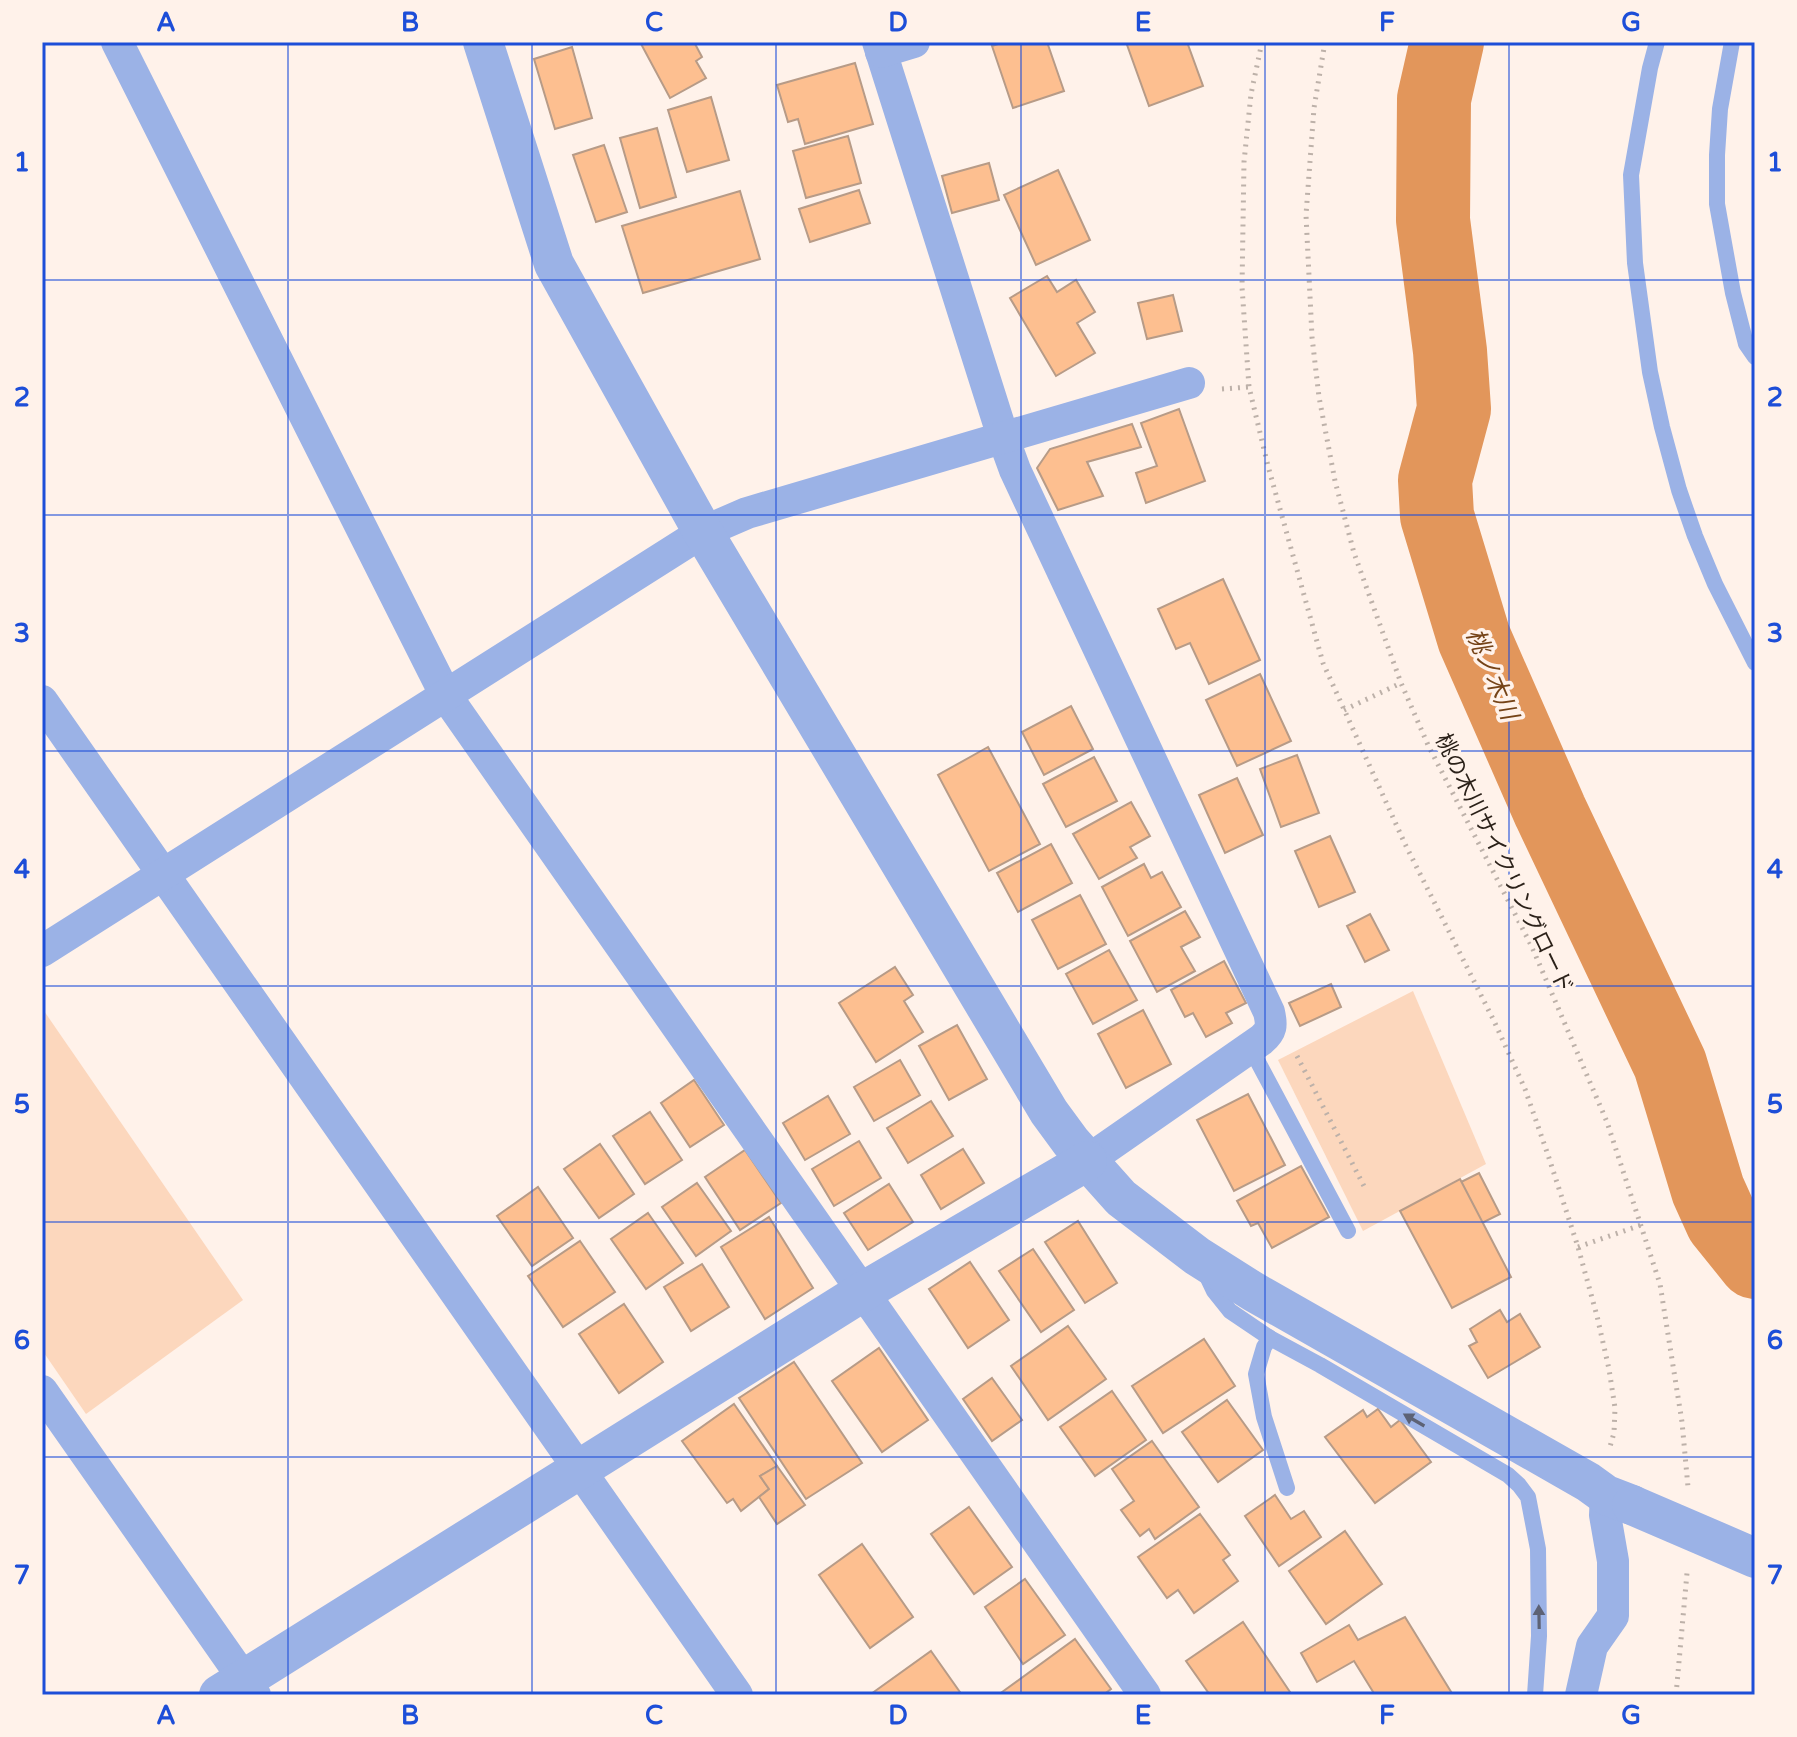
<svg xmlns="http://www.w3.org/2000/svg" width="1797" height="1737" font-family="'Varela Round','Noto Sans JP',sans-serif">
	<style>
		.green { fill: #fcd7bd }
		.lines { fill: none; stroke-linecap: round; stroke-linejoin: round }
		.river { stroke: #e2965b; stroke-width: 74 }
		.building { fill: #fdbf90; stroke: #b79b87; stroke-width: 2 }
		.path { stroke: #bdb1a9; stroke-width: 5; stroke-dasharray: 2 6; stroke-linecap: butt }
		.service { stroke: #9bb2e6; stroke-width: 16 }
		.minor { stroke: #9bb2e6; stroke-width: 32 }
		.tertiary { stroke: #9bb2e6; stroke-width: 40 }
		.tertiary-bridge { stroke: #9bb2e6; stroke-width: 40 }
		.oneway { fill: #5d6275 }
		.grid { fill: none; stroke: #1d4ed8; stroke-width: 2; stroke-opacity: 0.55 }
		.labels { text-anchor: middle; stroke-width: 7; stroke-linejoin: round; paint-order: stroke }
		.street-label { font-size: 22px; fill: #2b2119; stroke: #fff2ea }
		.water-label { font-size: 24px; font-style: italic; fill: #754317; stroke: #fff2ea }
		.neatline { fill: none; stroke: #1d4ed8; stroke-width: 3 }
		.grid-label { font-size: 26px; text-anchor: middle; font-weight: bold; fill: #1d4ed8 }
	</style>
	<rect width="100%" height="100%" fill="#fff2ea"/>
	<g class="green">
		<polygon points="1413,991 1486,1164 1363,1231 1278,1060"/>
		<polygon points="42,1008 243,1300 86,1414 42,1350"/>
	</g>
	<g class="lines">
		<polyline class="river" points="1447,42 1434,99 1433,220 1450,351 1454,409 1435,480 1437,516 1474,638 1550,811 1670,1064 1708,1190 1722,1221 1755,1262"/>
	</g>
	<g class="building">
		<polygon points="640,42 694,42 702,57 696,61 706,78 670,98"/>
		<polygon points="1004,42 1047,42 1064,91 1013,108 992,46"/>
		<polygon points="1126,42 1187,42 1203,86 1149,106"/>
		<polygon points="572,47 592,118 555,129 534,59"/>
		<polygon points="855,63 873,124 805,144 798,119 788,122 777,85"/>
		<polygon points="711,97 729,160 687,172 668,110"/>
		<polygon points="657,128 676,197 640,208 620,138"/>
		<polygon points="848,136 861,183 806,198 793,151"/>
		<polygon points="604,145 627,212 596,222 573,155"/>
		<polygon points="989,163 999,200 952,213 942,176"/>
		<polygon points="1058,170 1090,240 1036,265 1004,195"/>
		<polygon points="859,190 870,223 810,242 799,209"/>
		<polygon points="740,191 760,259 643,293 622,226"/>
		<polygon points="1047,276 1057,292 1076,280 1095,312 1077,323 1095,353 1056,376 1010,298"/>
		<polygon points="1173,295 1182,331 1147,339 1138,303"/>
		<polygon points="1179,409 1205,481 1146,503 1136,473 1157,466 1141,423"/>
		<polygon points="1132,424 1141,447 1087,462 1103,496 1058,510 1037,468 1050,449"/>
		<polygon points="1223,579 1260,660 1209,684 1190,643 1176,649 1158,609"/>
		<polygon points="1260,674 1291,741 1237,766 1206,700"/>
		<polygon points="1071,706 1093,749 1044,775 1022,732"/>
		<polygon points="988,747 1040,844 989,871 938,775"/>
		<polygon points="1297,755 1319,813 1281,827 1260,769"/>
		<polygon points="1094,757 1117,801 1066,827 1043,784"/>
		<polygon points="1237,778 1263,835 1225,853 1199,795"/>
		<polygon points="1131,802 1150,836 1130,847 1137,858 1099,879 1073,834"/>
		<polygon points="1330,836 1355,892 1319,907 1295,851"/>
		<polygon points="1051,844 1072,883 1018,912 997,873"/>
		<polygon points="1144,864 1151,878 1162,872 1181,907 1128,936 1102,887"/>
		<polygon points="1080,895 1106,944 1058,969 1032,920"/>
		<polygon points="1185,911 1200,937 1181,947 1195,971 1157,992 1130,941"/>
		<polygon points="1370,914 1389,950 1365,962 1347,926"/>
		<polygon points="1109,950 1137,1000 1093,1024 1066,974"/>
		<polygon points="1224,961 1246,1003 1226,1013 1232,1023 1206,1037 1193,1013 1185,1017 1171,990"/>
		<polygon points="895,967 913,995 904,1001 923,1032 876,1062 839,1003"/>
		<polygon points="1331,984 1341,1007 1300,1026 1289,1003"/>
		<polygon points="1143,1010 1171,1064 1126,1088 1098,1034"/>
		<polygon points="957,1025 987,1079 949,1100 919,1046"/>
		<polygon points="900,1060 920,1095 874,1121 854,1087"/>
		<polygon points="694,1080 724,1125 690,1147 661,1103"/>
		<polygon points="1248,1094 1285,1165 1234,1191 1197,1120"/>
		<polygon points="828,1096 850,1134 805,1160 783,1123"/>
		<polygon points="931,1101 953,1136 908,1163 887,1128"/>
		<polygon points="650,1112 682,1160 645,1184 613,1136"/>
		<polygon points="859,1141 881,1178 834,1206 812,1169"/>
		<polygon points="600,1144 634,1194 599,1218 564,1169"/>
		<polygon points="963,1149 984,1183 941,1209 921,1175"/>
		<polygon points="745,1150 781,1203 740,1230 705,1177"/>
		<polygon points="1301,1166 1329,1217 1272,1248 1258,1223 1251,1226 1237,1201"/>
		<polygon points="1479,1173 1500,1214 1482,1223 1461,1182"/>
		<polygon points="1460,1179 1511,1277 1452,1308 1400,1211"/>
		<polygon points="697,1183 731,1231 696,1256 662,1207"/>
		<polygon points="889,1184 913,1222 868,1250 844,1213"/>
		<polygon points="538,1187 573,1238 532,1266 497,1216"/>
		<polygon points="648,1213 683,1263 646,1289 611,1239"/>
		<polygon points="769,1217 813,1288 765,1319 721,1247"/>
		<polygon points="1078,1221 1117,1283 1085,1303 1045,1242"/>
		<polygon points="580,1241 615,1292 563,1327 528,1276"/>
		<polygon points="1033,1249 1074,1310 1041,1332 999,1271"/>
		<polygon points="970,1262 1009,1320 968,1348 929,1289"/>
		<polygon points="702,1264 729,1307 691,1331 664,1287"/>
		<polygon points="624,1304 663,1362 619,1393 579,1334"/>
		<polygon points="1500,1310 1507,1322 1520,1314 1540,1347 1488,1378 1469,1346 1477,1342 1470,1329"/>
		<polygon points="1068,1326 1106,1379 1048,1420 1011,1366"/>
		<polygon points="1204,1339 1235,1386 1163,1433 1132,1386"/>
		<polygon points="879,1348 928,1420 882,1452 832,1381"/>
		<polygon points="794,1362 862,1463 806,1499 739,1398"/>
		<polygon points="992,1378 1022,1420 992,1441 963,1399"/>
		<polygon points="1112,1391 1146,1440 1095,1476 1060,1427"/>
		<polygon points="1227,1400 1263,1450 1218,1482 1182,1432"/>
		<polygon points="734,1404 777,1466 760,1476 769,1489 741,1511 733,1499 727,1503 682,1441"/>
		<polygon points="1378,1409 1391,1427 1400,1420 1431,1462 1375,1503 1325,1437 1363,1410 1367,1417"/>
		<polygon points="1152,1441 1199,1507 1155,1539 1149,1529 1140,1536 1121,1510 1134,1501 1112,1469"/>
		<polygon points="777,1466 805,1505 777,1524 759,1497 769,1489 760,1476"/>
		<polygon points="1275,1495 1291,1519 1304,1511 1321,1537 1279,1566 1245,1516"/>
		<polygon points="969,1507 1012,1567 974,1594 931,1534"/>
		<polygon points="1200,1514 1230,1555 1223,1560 1238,1581 1194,1613 1178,1590 1167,1598 1138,1557"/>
		<polygon points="1345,1531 1382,1584 1326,1624 1289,1571"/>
		<polygon points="862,1544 913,1617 870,1648 819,1575"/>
		<polygon points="1025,1579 1065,1635 1023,1664 985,1607"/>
		<polygon points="1405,1617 1453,1695 1375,1695 1354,1661 1317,1682 1301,1653 1349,1625 1358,1640"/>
		<polygon points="1243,1622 1292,1695 1210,1695 1186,1661"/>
		<polygon points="1075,1639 1111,1689 1103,1695 998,1695"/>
		<polygon points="931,1651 962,1695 871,1695 871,1694"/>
	</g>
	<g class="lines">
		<g class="path">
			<polyline points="1262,42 1251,94 1244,162 1242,287 1249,387 1268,466 1323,663 1405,844 1494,1021 1525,1089 1548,1155 1578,1247 1597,1316 1609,1369 1615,1408 1614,1433 1609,1450"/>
			<polyline points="1325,42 1314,108 1306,215 1312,337 1319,397 1335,481 1354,553 1401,683 1428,745 1532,947 1607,1122 1660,1284 1682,1422 1688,1487"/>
			<polyline points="1222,389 1249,387"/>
			<polyline points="1344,710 1401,683"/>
			<polyline points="1297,1056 1366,1190"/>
			<polyline points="1578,1247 1641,1225"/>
			<polyline points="1676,1695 1687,1573"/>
		</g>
		<g class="service">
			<polyline points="1657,42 1650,68 1631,175 1635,263 1650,372 1662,427 1679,490 1695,536 1715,584 1755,663"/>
			<polyline points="1732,42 1720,109 1717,155 1717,204 1733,293 1746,344 1755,357"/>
			<polyline points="1250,1047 1348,1231"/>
			<polyline points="1205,1272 1214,1291 1230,1311 1270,1338 1320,1365 1508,1475 1519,1485 1528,1497 1538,1549 1539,1636 1535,1695"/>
			<polyline points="1270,1338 1264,1347 1256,1374 1264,1417 1287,1488"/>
		</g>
		<g class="minor">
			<polyline points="117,42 446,696 1145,1695"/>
			<path d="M878 42 1003 437 1015 470 1269 1012C1272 1025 1272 1031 1261 1040L1087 1161"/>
			<polyline points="881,52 914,42"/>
			<polyline points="42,701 737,1695"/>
			<polyline points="42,951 703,532 747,513 1189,383"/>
			<polyline points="42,1391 255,1695"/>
			<polyline points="1581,1695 1592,1646 1613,1616 1613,1561 1605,1515 1606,1495"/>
		</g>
		<g class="tertiary">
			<polyline points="483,42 554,264 703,532 1049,1112 1071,1142 1121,1198 1197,1256 1254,1292 1588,1482 1606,1495 1632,1505"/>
			<polyline points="219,1695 864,1291 1087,1161"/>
		</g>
		<polyline class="tertiary-bridge" points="1632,1505 1755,1558"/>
	</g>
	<defs><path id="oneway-solid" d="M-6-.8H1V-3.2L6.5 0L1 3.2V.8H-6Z" transform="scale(2)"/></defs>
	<g class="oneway">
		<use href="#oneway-solid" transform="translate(1414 1420) rotate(-150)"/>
		<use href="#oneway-solid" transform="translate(1539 1617) rotate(-91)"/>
	</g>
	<path class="grid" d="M288 42V1695M532 42V1695M776 42V1695M1021 42V1695M1265 42V1695M1509 42V1695M42 280H1755M42 515H1755M42 751H1755M42 986H1755M42 1222H1755M42 1457H1755"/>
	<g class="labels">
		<g class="street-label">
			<text transform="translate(1505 863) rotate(64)" y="8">桃の木川サイクリングロード</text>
		</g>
		<g class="water-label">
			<text transform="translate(1492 674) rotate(67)" y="8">桃ノ木川</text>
		</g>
	</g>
	<rect width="1797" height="1737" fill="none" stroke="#fff2ea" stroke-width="88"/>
	<rect x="44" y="44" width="1709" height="1649" class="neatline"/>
	<g class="grid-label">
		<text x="166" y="31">A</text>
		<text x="410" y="31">B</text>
		<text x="654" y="31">C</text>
		<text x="898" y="31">D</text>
		<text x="1143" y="31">E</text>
		<text x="1387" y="31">F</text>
		<text x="1631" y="31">G</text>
		<text x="22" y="171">1</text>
		<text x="1775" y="171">1</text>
		<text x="22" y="406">2</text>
		<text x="1775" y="406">2</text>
		<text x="22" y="642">3</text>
		<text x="1775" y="642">3</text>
		<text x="22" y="878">4</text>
		<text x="1775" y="878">4</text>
		<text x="22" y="1113">5</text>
		<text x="1775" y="1113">5</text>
		<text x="22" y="1349">6</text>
		<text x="1775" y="1349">6</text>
		<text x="22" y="1584">7</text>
		<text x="1775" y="1584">7</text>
		<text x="166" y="1724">A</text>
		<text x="410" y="1724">B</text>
		<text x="654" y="1724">C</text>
		<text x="898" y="1724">D</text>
		<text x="1143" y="1724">E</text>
		<text x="1387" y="1724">F</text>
		<text x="1631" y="1724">G</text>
	</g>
</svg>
